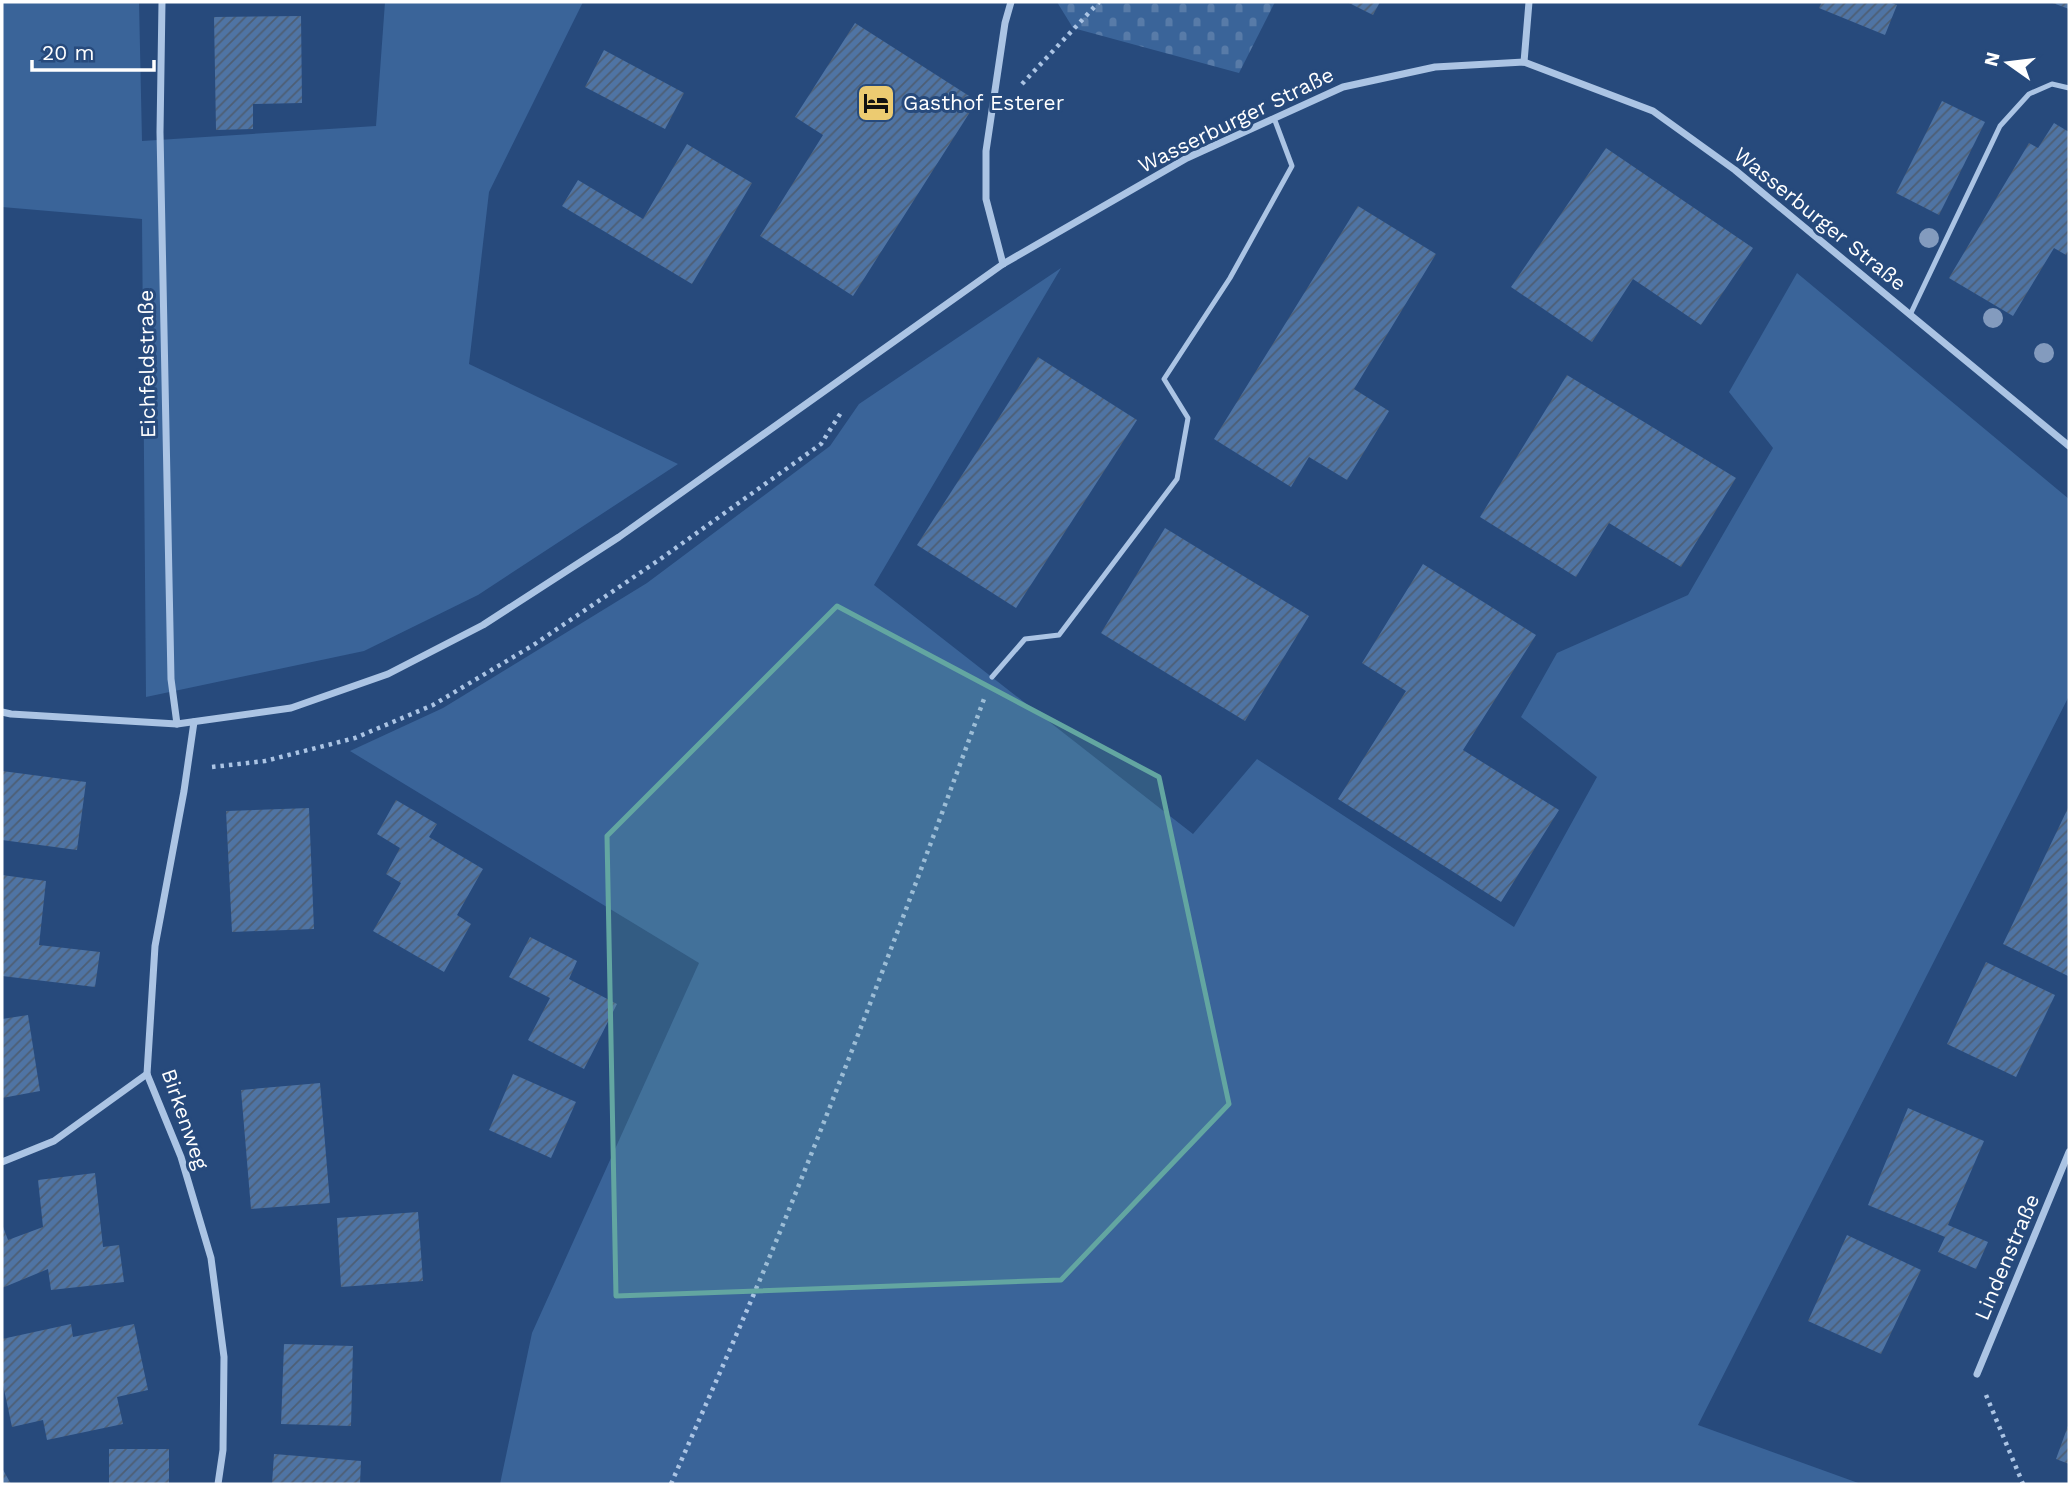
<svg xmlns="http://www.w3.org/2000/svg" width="2071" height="1486" font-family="'Work Sans',sans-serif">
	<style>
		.grass { fill: #3a6499 }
		.cemetery { fill: url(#cemetery-stones) }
		.building { fill: url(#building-hatch) }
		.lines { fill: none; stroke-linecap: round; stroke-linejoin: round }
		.path { stroke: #abc4e4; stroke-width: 4.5; stroke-dasharray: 3.5 5; stroke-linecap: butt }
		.service { stroke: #abc4e4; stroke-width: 5 }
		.minor { stroke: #abc4e4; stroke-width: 7 }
		.tree { fill: #839bbe }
		.marked { fill: #63a6a1; fill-opacity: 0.2; stroke: #63a6a1; stroke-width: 5; stroke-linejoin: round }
		.labels { text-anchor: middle; stroke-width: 6; stroke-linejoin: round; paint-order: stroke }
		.poi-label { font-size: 21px; fill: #fff; stroke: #274a7c; text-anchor: start }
		.street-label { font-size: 21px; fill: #fff; stroke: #274a7c }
	</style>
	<defs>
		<pattern id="cemetery-stones" width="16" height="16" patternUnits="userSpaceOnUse" patternTransform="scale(1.75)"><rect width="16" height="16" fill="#3a6499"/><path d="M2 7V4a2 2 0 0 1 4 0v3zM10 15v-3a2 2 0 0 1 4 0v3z" fill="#587ba8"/></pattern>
		<pattern id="building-hatch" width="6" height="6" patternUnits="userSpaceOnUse" patternTransform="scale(1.75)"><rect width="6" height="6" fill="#4f74a4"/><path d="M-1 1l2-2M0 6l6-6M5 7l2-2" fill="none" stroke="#4d5e74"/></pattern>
	</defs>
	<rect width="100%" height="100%" fill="#274a7c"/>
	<g class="grass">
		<polygon points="2,2 139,2 142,141 376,126 385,2 583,2 489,192 469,364 678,464 478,595 364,651 146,697 142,219 2,207"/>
		<polygon points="1061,268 874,585 1193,834 1257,759 1514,927 1597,777 1521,717 1557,653 1688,595 1773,448 1729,392 1797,273 2069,499 2069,696 1698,1425 1861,1484 500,1484 532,1333 699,963 350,751 443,708 647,583 830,446 859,404"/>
	</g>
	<polygon class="cemetery" points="1057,2 1275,2 1239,73 1073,28"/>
	<g class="building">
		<polygon points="1347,2 1380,2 1373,15"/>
		<polygon points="1822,2 1889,2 1897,5 1885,35 1819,8"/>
		<polygon points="2050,2 2069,2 2069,9"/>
		<polygon points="301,16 302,103 253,104 253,129 216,130 214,17"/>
		<polygon points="855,23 977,101 853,296 760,236 823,135 795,117"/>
		<polygon points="604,50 684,93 665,129 585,87"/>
		<polygon points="1942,101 1985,122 1939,215 1896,193"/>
		<polygon points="2054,123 2069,132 2069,250 2066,255 2054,248 2013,316 1949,278 2029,143 2038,148"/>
		<polygon points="687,144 752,183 692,284 562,206 578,180 643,219"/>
		<polygon points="1606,148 1753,248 1701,325 1633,279 1592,342 1511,287"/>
		<polygon points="1358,206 1436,254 1354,389 1389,411 1347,480 1309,457 1291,487 1214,439"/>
		<polygon points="1038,357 1137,420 1016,608 917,545"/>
		<polygon points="1567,375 1736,478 1681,567 1609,523 1576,577 1480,517"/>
		<polygon points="1165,528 1309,616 1245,721 1101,633"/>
		<polygon points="1423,564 1536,635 1463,750 1559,810 1501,902 1338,799 1406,691 1362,663"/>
		<polygon points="2,771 86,782 77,850 2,840"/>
		<polygon points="396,800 437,824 429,837 483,869 457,915 471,924 444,972 373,931 401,883 386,874 400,848 377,834"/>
		<polygon points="2069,806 2069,973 2068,976 2003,944"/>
		<polygon points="309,808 314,929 232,932 226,811"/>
		<polygon points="2,875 46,881 39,945 100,952 95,987 2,976"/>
		<polygon points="530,937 577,961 569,979 617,1004 584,1069 528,1040 550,998 509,977"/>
		<polygon points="1986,962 2055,995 2016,1077 1947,1044"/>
		<polygon points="28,1015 40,1091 2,1098 2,1019"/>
		<polygon points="513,1074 576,1102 551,1158 489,1130"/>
		<polygon points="320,1083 330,1203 251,1209 241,1090"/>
		<polygon points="1908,1108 1984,1141 1948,1225 1988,1242 1976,1269 1938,1252 1945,1237 1868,1205"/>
		<polygon points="95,1173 103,1247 119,1245 124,1282 51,1290 48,1269 2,1288 2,1224 8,1240 43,1227 38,1180"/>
		<polygon points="418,1212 423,1281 341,1287 337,1218"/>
		<polygon points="1847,1235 1921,1270 1881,1354 1808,1321"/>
		<polygon points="71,1324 73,1337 134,1324 148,1390 117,1397 123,1424 47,1440 43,1420 12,1427 2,1380 2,1339"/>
		<polygon points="284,1344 353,1346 351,1426 281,1424"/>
		<polygon points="2069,1423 2069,1464 2056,1459"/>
		<rect x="109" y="1449" width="60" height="35"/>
		<polygon points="274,1454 361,1461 360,1484 272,1484"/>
		<polygon points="2,1468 11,1484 2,1484"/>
	</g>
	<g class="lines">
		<g class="path">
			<polyline points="1022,84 1099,2"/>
			<polyline points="212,767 265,761 355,738 433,705 535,644 659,560 821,444 842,411"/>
			<polyline points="1986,1395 2023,1484"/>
			<path d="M671 1484C709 1397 748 1310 784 1222 854 1049 920 874 984 699"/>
		</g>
		<g class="service">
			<polyline points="1910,315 2000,126 2029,94 2052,84 2069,88"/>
			<polyline points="992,677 1025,639 1059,635 1177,479 1188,418 1164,379 1230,278 1292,166 1274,118"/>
		</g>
		<g class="minor">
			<polyline points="162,2 160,132 171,679 177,724"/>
			<polyline points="1524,62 1529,2"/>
			<polyline points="1003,264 986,199 986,151 1005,23 1011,2"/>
			<polyline points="2,712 11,714 177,724 291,708 388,674 483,625 619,537 1003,264 1187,158 1343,87 1435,67 1524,62 1653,111 1735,170 2069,446"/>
			<polyline points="194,722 184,791 155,946 147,1074 181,1157 211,1258 224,1357 223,1450 218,1484"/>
			<polyline points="2,1162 54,1141 147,1074"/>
			<polyline points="1977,1374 2069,1152"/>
		</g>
	</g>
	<g class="tree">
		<circle cx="1929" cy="238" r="10"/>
		<circle cx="1993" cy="318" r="10"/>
		<circle cx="2044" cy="353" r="10"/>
	</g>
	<path class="marked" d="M837 606 1159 777 1229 1104 1061 1280 616 1296 607 836Z"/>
	<defs>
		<symbol id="hotel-square" viewBox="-11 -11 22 22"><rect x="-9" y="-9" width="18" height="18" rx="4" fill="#eccb71" stroke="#274a7c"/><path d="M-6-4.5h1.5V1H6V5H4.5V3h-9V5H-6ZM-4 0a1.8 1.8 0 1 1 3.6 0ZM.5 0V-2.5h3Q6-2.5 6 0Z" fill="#111"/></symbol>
	</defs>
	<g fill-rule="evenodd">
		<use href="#hotel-square" x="854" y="81" width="44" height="44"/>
	</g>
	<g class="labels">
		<g class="poi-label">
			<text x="903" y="110">Gasthof Esterer</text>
		</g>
		<g class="street-label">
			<text transform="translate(1236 120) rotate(-26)" y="7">Wasserburger Straße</text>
			<text transform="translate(1820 219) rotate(39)" y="7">Wasserburger Straße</text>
			<text transform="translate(147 364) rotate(-91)" y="7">Eichfeldstraße</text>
			<text transform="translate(185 1119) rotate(71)" y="7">Birkenweg</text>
			<text transform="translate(2007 1257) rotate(-67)" y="7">Lindenstraße</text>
		</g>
	</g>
	<rect width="2071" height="1486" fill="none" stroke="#ffffff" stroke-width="7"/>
	<g transform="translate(2008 63) rotate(284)" stroke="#274a7c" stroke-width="5" paint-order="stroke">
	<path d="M0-5L12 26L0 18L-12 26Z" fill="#ffffff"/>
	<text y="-10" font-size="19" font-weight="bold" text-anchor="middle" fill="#ffffff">N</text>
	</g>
	<path d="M32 60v10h122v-10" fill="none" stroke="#ffffff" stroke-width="3.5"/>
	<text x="42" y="60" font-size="21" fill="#ffffff" stroke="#274a7c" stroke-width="5" paint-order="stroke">20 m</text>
</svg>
